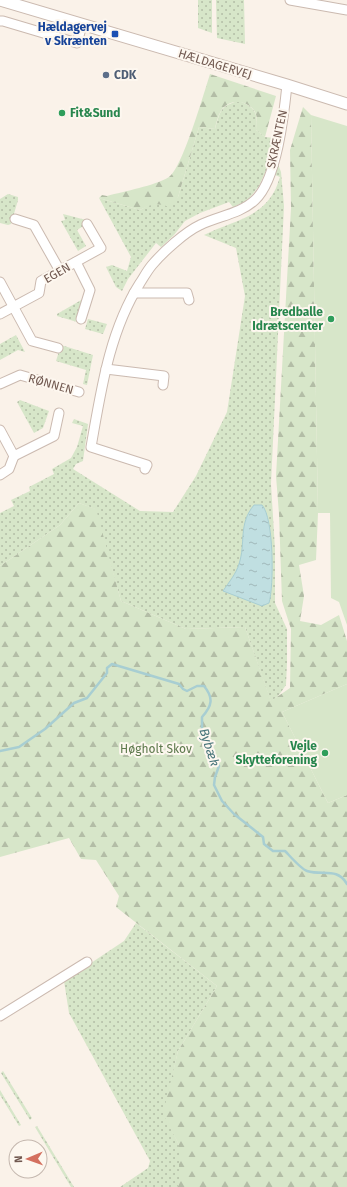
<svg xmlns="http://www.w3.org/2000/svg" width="347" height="1187" font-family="'Fira Sans',sans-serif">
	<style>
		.grass { fill: url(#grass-dots) }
		.forest { fill: url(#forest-firs) }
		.pitch { fill: #d7e6c9 }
		.water { fill: url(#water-ripples); stroke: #a8ced2 }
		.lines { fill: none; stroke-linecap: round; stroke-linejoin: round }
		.stream { stroke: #a8ced2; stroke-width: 2.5 }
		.minor-casing { stroke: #cbbab0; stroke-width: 11 }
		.tertiary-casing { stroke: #cbbab0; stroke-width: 13 }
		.minor { stroke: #fff; stroke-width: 9 }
		.tertiary { stroke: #fff; stroke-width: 11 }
		.transit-dot { fill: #1a4fb4; stroke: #fdf7ef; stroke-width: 1.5 }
		.service-dot { fill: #5c6f8a; stroke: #fdf7ef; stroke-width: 1.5 }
		.leisure-dot { fill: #2e9e5b; stroke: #fdf7ef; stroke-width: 1.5 }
		.labels { text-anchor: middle; stroke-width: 4; stroke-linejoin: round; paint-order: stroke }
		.transit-label { font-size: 12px; font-weight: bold; fill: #164399; stroke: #fdf7ef; text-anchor: end }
		.street-label { font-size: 12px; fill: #715950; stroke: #fdf7ef }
		.service-label { font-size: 12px; font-weight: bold; fill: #4e5e75; stroke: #fdf7ef; text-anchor: start }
		.leisure-label { font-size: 12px; font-weight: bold; fill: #27864d; stroke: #fdf7ef; text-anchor: end }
		.park-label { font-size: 12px; fill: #5e7a4d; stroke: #fdf7ef }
		.water-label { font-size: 13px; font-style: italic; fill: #49767b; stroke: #fdf7ef }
	</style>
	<defs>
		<pattern id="grass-dots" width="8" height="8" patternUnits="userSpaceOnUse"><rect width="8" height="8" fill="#d7e6c9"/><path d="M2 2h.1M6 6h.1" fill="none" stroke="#b3bda6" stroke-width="1.8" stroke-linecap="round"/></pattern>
		<pattern id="forest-firs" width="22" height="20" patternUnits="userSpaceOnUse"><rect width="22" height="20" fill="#d7e6c9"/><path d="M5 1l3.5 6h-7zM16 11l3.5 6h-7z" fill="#b3bda6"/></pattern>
		<pattern id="water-ripples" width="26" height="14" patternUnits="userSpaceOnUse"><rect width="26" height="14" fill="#c0dfe1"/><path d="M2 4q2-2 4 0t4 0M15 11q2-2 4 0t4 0" fill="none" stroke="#a0b8b9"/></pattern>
	</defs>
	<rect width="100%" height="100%" fill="#faf2e9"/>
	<g class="grass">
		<polygon points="198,0 212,0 212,33 198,28"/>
		<polygon points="216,0 244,0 245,44 217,38"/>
		<path d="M238 101C254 106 259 113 256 130L265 137 274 138 267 168 259 186 247 201 233 207 229 202 200 213 185 221 174 235 161 247 156 243 128 279 122 291 116 287 106 267 112 265 127 271 131 257 99 198 140 210 151 204H161L178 197 199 127 215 129C220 112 220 106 238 101Z"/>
		<path d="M278 164 281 172 284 206 271 484 275 549V603L287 629V663L286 685 279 695 271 702 245 627 186 629 121 601 95 509 79 503 60 525 0 566V513L14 506 11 500 30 491 29 487 54 474 52 469 71 458 77 447 83 426 72 423 74 419 88 424 83 461 76 464 73 469 140 511 173 512 196 476 227 412 245 296 236 248 204 235C229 222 259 219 274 192 277 187 278 182 280 177L275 175Z"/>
		<polygon points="8,194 18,197 18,200 11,224 8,225 0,223 0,199"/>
		<polygon points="63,214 86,220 85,225 77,230 86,246 78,251 61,221 65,220"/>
		<polygon points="83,299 77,322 57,316 57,314"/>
		<polygon points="88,319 107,324 103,334 85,329"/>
		<polygon points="16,335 25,352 18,350 0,360 0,344"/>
		<polygon points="61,345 93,355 87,385 83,384 86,370 56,361"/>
		<polygon points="20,400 49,411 43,428 34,433 17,402"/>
		<polygon points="136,923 217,986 178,1051 164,1114 179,1145 179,1185 178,1187 120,1187 148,1168 150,1161 69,1013 64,981 124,941"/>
		<polygon points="3,1071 32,1118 30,1120 1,1073"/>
		<polygon points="0,1090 21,1125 19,1126 0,1095"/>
		<polygon points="37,1126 74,1187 71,1187 35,1127"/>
	</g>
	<g class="forest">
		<path d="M210 74 276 96 265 137 256 130C256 127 257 123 257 120 257 102 230 95 221 111 218 116 216 123 215 129L199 127 178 197 169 207C157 202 151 204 140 210L99 198 102 195 107 196C125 191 154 186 169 177 182 169 204 93 210 74Z"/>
		<polygon points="303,107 311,115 318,513 316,560 299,565 304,596 300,621 321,625 339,615 347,641 347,684 282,712 328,803 347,795 347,1187 177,1187 179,1185 179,1145 163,1114 178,1051 217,986 116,907 119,896 96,860 81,859 69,838 0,857 0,566 60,525 79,503 96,509 121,601 186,629 245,627 271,701 290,688 291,629 282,601 279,514 276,476 291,208 290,150"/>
	</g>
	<g class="pitch">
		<polygon points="311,115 347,126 347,625 339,602 331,598 330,513 318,513"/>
		<polygon points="347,684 347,795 328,803 282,712"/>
	</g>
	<path class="water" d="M254 505H262C274 518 274 586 269 603L262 606 223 591C229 582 236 574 239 564 246 543 238 524 254 505Z"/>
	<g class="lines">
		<path class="stream" d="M0 751 19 747 45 729 74 703 87 698 107 673V668L112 664 179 684 183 689 187 691 197 686H204C214 698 212 706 202 717V733L219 766 215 777 214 785 222 801 234 814 263 837 264 844 273 851H285C290 856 301 869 307 871 323 876 337 867 347 884"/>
		<defs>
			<g id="minor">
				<polyline points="290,0 347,10"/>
				<polyline points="0,21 3,21 77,43 82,25"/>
				<polyline points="15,219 34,225 60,271"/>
				<polyline points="76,262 90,290 81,319"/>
				<polyline points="0,282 32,341 58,348"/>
				<polyline points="134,293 187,293 189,300"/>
				<polyline points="0,314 39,293 41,281 101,248 87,224"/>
				<polyline points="106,369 164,376 163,385"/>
				<polyline points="0,384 20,375 79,392"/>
				<polyline points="0,430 14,456"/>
				<polyline points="14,456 54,436 59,413"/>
				<path d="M145 469 147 465 91 447C101 391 109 332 140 283 144 277 147 271 152 265 163 252 185 232 200 225 218 216 240 214 255 200 277 180 284 114 287 85"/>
				<polyline points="0,475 9,469 14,456"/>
				<polyline points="0,1016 87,962"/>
			</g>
			<polyline id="tertiary" points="0,0 287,85 347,104"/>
		</defs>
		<use href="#minor" class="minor-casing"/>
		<use href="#tertiary" class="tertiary-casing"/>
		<use href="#minor" class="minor"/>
		<use href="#tertiary" class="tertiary"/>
	</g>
	<rect class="transit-dot" x="111" y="30" width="8" height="8" rx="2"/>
	<circle class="service-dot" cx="106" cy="75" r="4"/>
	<g class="leisure-dot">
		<circle cx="62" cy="113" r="4"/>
		<circle cx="331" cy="319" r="4"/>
		<circle cx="325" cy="753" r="4"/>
	</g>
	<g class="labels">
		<g class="transit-label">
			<text x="107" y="31">Hældagervej<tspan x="107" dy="14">v Skrænten</tspan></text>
		</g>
		<g class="street-label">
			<text transform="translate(215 64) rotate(17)" y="4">HÆLDAGERVEJ</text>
			<text transform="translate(277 139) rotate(-78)" y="4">SKRÆNTEN</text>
			<text transform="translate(57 273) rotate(-30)" y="4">EGEN</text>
			<text transform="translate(51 384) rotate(16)" y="4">RØNNEN</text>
		</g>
		<g class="service-label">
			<text x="114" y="79">CDK</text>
		</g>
		<g class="leisure-label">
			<text x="70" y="117" text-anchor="start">Fit&amp;Sund</text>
			<text x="323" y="316">Bredballe<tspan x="323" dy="14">Idrætscenter</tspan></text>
			<text x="317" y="750">Vejle<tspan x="317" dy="14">Skytteforening</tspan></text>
		</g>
		<g class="park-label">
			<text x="156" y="753">Høgholt Skov</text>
		</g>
		<g class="water-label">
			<text transform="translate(210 747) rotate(72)" y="5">Bybæk</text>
		</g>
	</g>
	<g transform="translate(28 1159) rotate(268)"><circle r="19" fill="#fdf7ef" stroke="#c5b8af"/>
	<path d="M0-3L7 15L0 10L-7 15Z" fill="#d4705f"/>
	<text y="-6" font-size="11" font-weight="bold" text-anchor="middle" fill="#715950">N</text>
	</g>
</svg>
